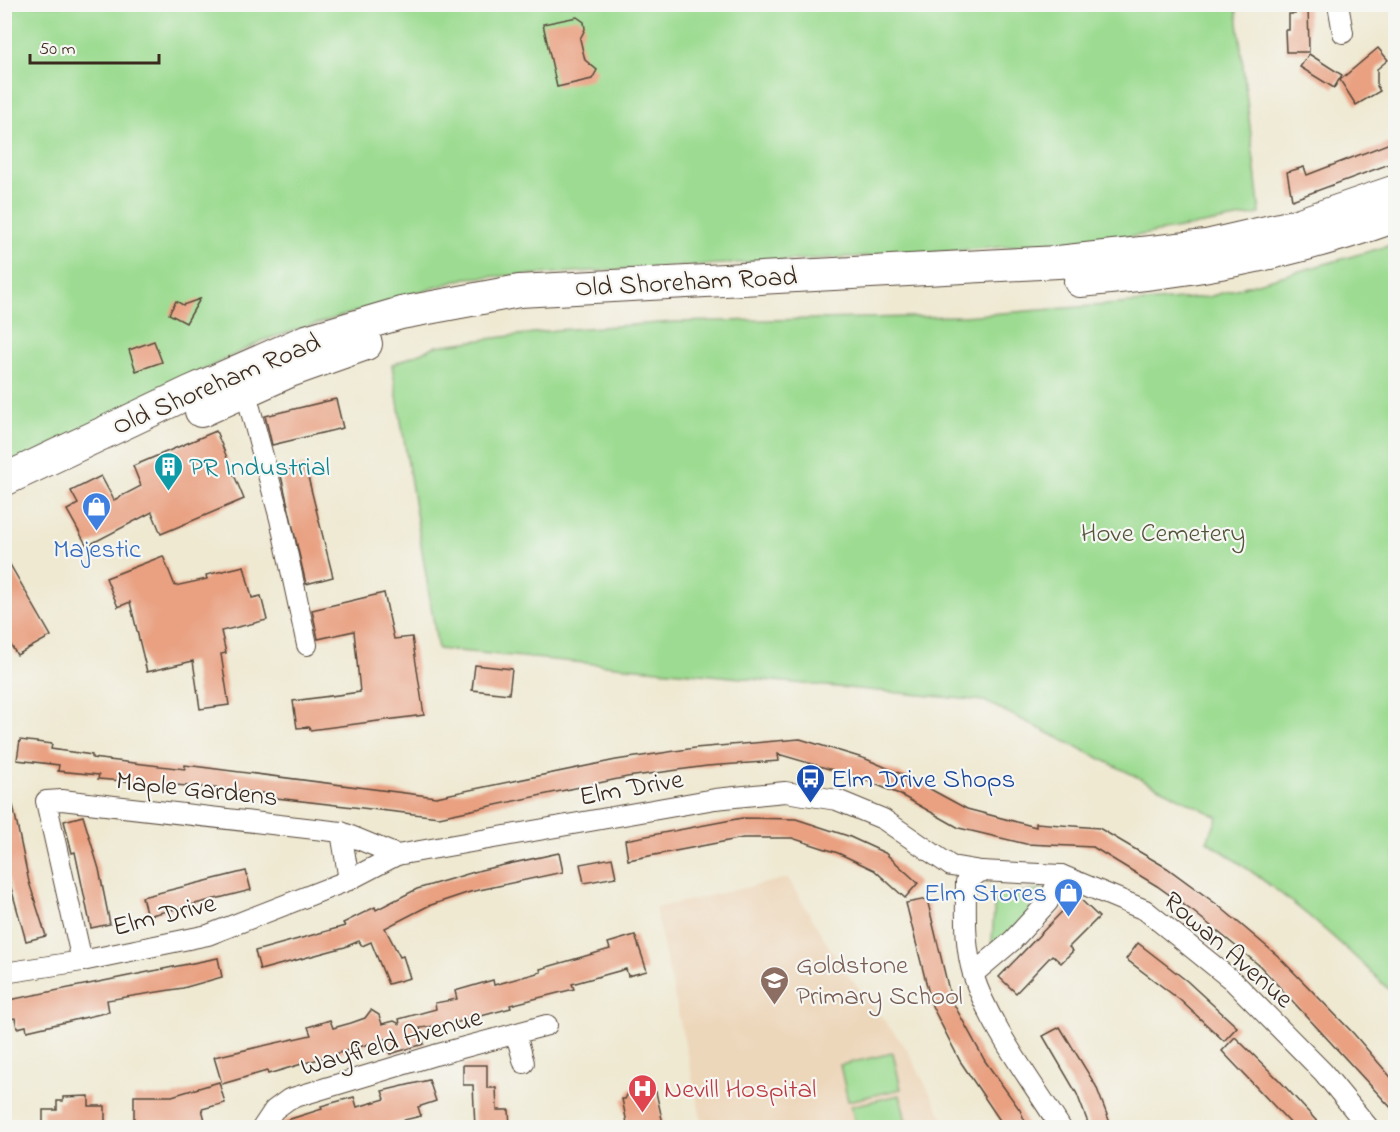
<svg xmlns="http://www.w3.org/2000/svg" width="1400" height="1132" font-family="'Indie Flower',sans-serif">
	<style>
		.built { fill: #edd7bb }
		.green { fill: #9cdb91; stroke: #6c8258; stroke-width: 1.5 }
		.building { fill: #e9a182 }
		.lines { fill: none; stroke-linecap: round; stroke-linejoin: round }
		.minor-casing { stroke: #564739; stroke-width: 22 }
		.primary-casing { stroke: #564739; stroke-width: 34 }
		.minor { stroke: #fff; stroke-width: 20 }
		.primary { stroke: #fff; stroke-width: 32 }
		.labels { text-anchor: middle; stroke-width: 4.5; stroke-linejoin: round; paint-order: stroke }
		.street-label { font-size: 27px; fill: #3b2a1e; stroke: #f6f6f2 }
		.culture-label { font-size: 27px; fill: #0d838f; stroke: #f6f6f2; text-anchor: start }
		.park-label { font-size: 27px; fill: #53563b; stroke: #f6f6f2 }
		.shop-label { font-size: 27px; fill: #366cbe; stroke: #f6f6f2 }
		.transit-label { font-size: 27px; fill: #164399; stroke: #f6f6f2; text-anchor: start }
		.education-label { font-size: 27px; fill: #785e54; stroke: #f6f6f2; text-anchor: start }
		.health-label { font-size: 27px; fill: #be3a42; stroke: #f6f6f2; text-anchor: start }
	</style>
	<rect width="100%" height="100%" fill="#f6f6f2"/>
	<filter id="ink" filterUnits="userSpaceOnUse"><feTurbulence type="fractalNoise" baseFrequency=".0167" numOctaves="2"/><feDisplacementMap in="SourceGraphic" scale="12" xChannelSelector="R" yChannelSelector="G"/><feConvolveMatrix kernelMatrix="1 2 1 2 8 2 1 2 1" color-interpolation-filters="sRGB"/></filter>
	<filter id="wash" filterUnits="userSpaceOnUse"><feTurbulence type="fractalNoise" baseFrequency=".008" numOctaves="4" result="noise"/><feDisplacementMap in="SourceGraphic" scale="24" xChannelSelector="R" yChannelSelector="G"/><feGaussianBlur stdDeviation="1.35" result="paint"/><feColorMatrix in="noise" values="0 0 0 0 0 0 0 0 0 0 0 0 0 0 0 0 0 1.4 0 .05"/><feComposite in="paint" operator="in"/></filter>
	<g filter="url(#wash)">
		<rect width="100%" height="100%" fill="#efe9d2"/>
		<polygon class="built" points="788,878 840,965 906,1048 948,1127 703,1127 655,908"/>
		<g class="green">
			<polygon points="5,5 1236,5 1260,214 1135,236 942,252 466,278 264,340 5,468"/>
			<path d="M1395 244V996C1338 937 1276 886 1207 841L1218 817 984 701 438 649 392 365 436 346 556 330 675 322 963 316 1208 297Z"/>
			<polygon points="1052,889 991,957 995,895"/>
			<polygon points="893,1053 901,1089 848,1101 840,1065"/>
			<polygon points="900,1095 907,1127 856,1127 851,1106"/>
		</g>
		<g id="blocks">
			<g class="building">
				<polygon points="1294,4 1308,4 1309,52 1286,52 1285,30 1289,30 1289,14 1295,14"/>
				<polygon points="577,17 584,22 585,29 580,39 585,60 597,70 592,79 557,87 543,24"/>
				<polygon points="1378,48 1388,60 1377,69 1377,86 1380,91 1356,105 1340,80"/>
				<polygon points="1309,54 1342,75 1334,88 1300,67"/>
				<polygon points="1395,141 1395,162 1292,200 1287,172 1304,167 1307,175"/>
				<polygon points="200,299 186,323 169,314 176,301 183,305"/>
				<polygon points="154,341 162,362 136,371 129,350"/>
				<polygon points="336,399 343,428 272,445 265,416"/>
				<polygon points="216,431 244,499 161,534 152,512 87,546 67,510 78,504 71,491 101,476 114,500 141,486 133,466"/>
				<polygon points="305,465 333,577 306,584 280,471"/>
				<polygon points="4,554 51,636 17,655 4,634"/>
				<polygon points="163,556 175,586 207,579 206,575 244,566 252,598 261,596 267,620 221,631 226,653 221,654 229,705 200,709 193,661 147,672 130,602 118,607 106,578"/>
				<polygon points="384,593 394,639 412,637 424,715 310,730 309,727 297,728 293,701 360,692 354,631 318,639 312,610"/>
				<polygon points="475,665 512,669 509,694 472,690"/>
				<polygon points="800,739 866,759 906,776 967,809 1036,827 1036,823 1099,828 1167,868 1219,906 1278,956 1354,1034 1395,1082 1395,1112 1260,966 1195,913 1157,886 1093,847 1026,844 959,828 899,794 860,778 778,754 779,761 707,766 627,777 439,817 268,797 268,794 226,789 98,779 99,775 58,771 59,765 17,760 20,740 52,744 51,749 92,755 92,758 185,769 185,765 201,767 436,797 616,760 695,748"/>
				<polygon points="13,805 29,882 46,936 26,941 4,863"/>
				<polygon points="83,816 99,869 110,924 91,928 75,852 72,853 64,821"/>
				<polygon points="742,818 796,819 848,836 885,853 918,883 905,898 874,870 838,853 792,838 743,838 628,860 625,840"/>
				<polygon points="559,853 563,872 470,892 428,906 385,928 400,957 403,956 410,978 388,984 371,942 362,946 359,941 345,947 260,970 255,951 345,926 343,923 375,907 376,910 417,889 481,870"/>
				<polygon points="612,858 616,877 584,883 580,864"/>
				<polygon points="246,871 251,890 147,916 142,897"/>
				<polygon points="1077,896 1099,917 1069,947 1073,951 1061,963 1052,955 1016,993 999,977"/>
				<polygon points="927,899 951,999 985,1061 1020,1110 1028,1128 1005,1128 960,1061 932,1006 906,903"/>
				<polygon points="635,935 647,971 628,976 626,969 572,984 574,989 510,1005 511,1008 455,1023 420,1028 424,1044 390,1054 386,1039 268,1074 267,1071 222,1084 214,1057 311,1035 308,1027 330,1020 333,1028 351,1023 365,1018 371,1010 379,1015 382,1024 394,1021 400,1024 399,1019 436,1009 435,1003 457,999 455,991 493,980 494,985 541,972 540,969 610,949 608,943"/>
				<polygon points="1138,943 1187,981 1237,1027 1224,1041 1180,1000 1126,959"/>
				<polygon points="218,958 222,977 183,988 107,1000 109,1012 27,1031 26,1026 17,1028 15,1018 4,1020 4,1001"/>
				<polygon points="1060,1027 1096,1086 1112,1128 1090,1128 1077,1094 1043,1036"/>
				<polygon points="1235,1037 1279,1080 1323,1128 1295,1128 1222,1051"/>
				<polygon points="463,1065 487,1065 487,1088 496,1088 497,1110 509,1110 510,1126 475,1128 473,1085 463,1085"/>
				<polygon points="429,1080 436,1101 418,1107 421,1116 371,1128 364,1128 362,1121 339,1128 277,1128 281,1122 322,1109 321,1106 354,1097 357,1107 385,1099 382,1091"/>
				<polygon points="219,1082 225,1103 202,1109 206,1124 192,1128 134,1128 134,1096 172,1096"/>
				<polygon points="639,1086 647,1094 656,1092 664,1128 628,1128 622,1099 625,1099 631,1088"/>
				<polygon points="89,1096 89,1106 105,1106 105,1128 43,1128 43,1110 57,1110 57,1101 63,1101 63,1097"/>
			</g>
		</g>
	</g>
	<g filter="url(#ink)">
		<use href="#blocks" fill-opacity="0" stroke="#564739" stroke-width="1.5"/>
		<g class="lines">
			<defs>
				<g id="minor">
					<polyline points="1338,4 1343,33"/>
					<polyline points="243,382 280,519 307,645"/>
					<polyline points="341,832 349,880"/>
					<path d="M981 871 966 882C966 913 964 944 973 974 988 1024 1033 1083 1061 1128"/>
					<polyline points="82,961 46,801 62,800 341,832 397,855"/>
					<polyline points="4,973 82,961 208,935 349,880 397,855 715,799 785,792 837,800 883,819 951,866 981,871 1061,875 1145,910 1233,981 1323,1072 1369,1128"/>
					<polyline points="973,974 1012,941 1048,902 1061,875"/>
					<polyline points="516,1034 524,1063"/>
					<polyline points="262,1128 274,1110 289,1099 435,1055 547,1025"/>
				</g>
				<g id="primary">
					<path d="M1080 281C1193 271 1288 255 1396 216"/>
					<polyline points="201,411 290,371 366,344"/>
					<polyline points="4,480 188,393 306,341 401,313 519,291 1058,262 1206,246 1297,225 1396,191"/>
				</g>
			</defs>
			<use href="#minor" class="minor-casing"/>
			<use href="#primary" class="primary-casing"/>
			<use href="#minor" class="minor"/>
			<use href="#primary" class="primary"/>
		</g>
	</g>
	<defs>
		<symbol id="building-pin" viewBox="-11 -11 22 30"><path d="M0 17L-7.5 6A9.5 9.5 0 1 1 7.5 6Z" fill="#0f9aa8" stroke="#f6f6f2"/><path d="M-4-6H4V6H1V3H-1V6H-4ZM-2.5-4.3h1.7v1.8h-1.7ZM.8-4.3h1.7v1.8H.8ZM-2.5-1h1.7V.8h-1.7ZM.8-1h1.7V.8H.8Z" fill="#fff"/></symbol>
		<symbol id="shop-pin" viewBox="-11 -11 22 30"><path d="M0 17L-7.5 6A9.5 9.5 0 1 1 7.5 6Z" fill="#3f7fe0" stroke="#f6f6f2"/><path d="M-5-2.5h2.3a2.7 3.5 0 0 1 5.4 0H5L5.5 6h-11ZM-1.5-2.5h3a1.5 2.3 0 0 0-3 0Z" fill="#fff"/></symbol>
		<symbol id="bus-pin" viewBox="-11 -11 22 30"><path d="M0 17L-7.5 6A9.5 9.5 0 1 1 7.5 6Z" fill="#1a4fb4" stroke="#f6f6f2"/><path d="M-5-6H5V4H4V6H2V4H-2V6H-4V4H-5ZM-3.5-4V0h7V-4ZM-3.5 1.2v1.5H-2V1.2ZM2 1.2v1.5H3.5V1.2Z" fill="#fff"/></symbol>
		<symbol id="school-pin" viewBox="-11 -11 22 30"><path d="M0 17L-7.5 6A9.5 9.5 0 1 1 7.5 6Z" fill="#8d6e63" stroke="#f6f6f2"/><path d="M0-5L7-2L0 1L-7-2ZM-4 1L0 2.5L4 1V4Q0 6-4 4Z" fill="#fff"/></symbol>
		<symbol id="hospital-pin" viewBox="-11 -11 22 30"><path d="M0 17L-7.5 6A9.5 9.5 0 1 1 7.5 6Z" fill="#e0444e" stroke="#f6f6f2"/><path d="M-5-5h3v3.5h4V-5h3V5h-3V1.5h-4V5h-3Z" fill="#fff"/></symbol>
	</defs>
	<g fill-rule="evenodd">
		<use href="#building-pin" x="152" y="450" width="33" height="45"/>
		<use href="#shop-pin" x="80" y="490" width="33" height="45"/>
		<use href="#bus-pin" x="794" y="762" width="33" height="45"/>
		<use href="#shop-pin" x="1052" y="876" width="33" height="45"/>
		<use href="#school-pin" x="758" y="964" width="33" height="45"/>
		<use href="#hospital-pin" x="626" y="1072" width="33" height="45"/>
	</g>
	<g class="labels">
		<g class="street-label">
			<text transform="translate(686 281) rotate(-3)" y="9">Old Shoreham Road</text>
			<text transform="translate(216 383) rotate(-23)" y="9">Old Shoreham Road</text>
			<text transform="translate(631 787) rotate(-10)" y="9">Elm Drive</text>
			<text transform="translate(197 788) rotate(6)" y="9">Maple Gardens</text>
			<text transform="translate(164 914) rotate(-14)" y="9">Elm Drive</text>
			<text transform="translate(1229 949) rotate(41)" y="9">Rowan Avenue</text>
			<text transform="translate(391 1041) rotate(-16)" y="9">Wayfield Avenue</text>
		</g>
		<g class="culture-label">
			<text x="189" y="475">PR Industrial</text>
		</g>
		<g class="park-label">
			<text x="1163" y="541">Hove Cemetery</text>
		</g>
		<g class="shop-label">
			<text x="97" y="557">Majestic</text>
			<text x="1047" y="901" text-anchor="end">Elm Stores</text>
		</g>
		<g class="transit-label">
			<text x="831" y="787">Elm Drive Shops</text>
		</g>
		<g class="education-label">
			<text x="796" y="973">Goldstone<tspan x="796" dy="31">Primary School</tspan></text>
		</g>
		<g class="health-label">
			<text x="664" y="1097">Nevill Hospital</text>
		</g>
	</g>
	<rect width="1400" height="1132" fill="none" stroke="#f6f6f2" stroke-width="24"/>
	<path d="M30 54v9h129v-9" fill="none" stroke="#3b2a1e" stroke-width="3"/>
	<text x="39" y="54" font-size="18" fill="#3b2a1e" stroke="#f6f6f2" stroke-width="4.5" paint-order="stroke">50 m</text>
</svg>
